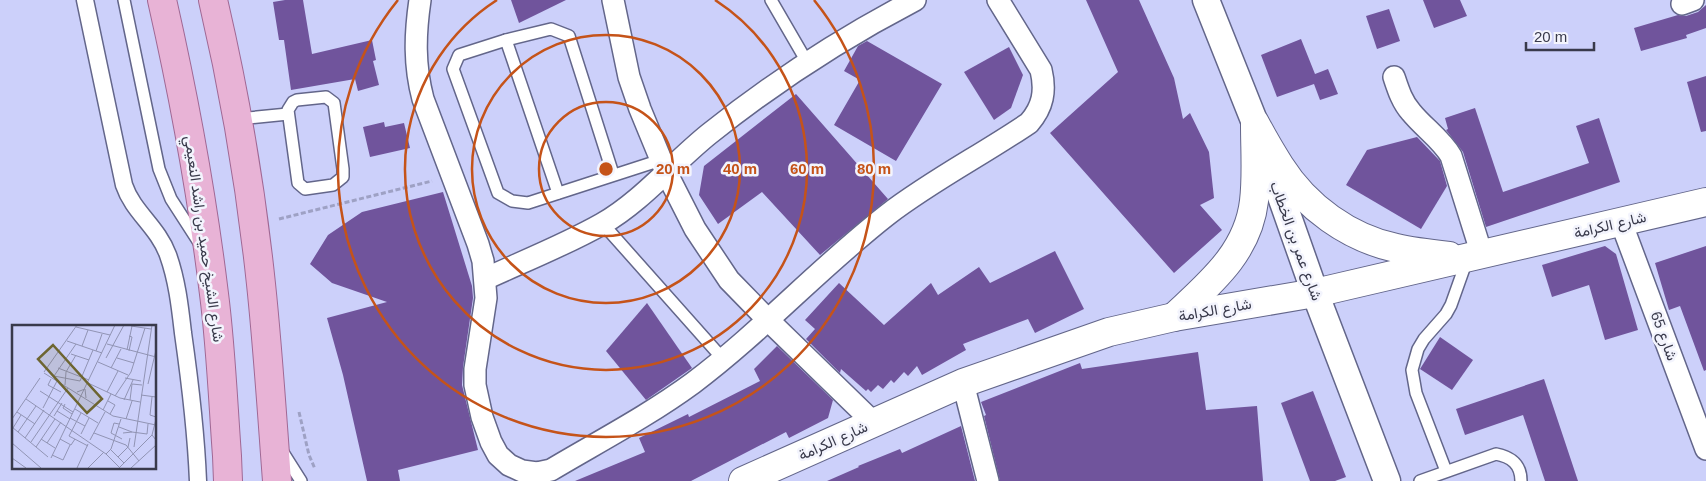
<svg xmlns="http://www.w3.org/2000/svg" width="1706" height="481" font-family="Helvetica,Vazirmatn,sans-serif">
	<style>
		.building { fill: #70549c }
		.lines { fill: none; stroke-linecap: round; stroke-linejoin: round }
		.service-casing { stroke: #63668a; stroke-width: 14 }
		.pedestrian-casing { stroke: #63668a; stroke-width: 19 }
		.minor-casing { stroke: #63668a; stroke-width: 24 }
		.tertiary-casing { stroke: #63668a; stroke-width: 29 }
		.secondary-casing { stroke: #63668a; stroke-width: 30 }
		.primary-casing { stroke: #a06894; stroke-width: 30 }
		.path { stroke: #9ea1c4; stroke-width: 3; stroke-dasharray: 5 2.5; stroke-linecap: butt }
		.service { stroke: #fff; stroke-width: 11 }
		.pedestrian { stroke: #fff; stroke-width: 16 }
		.minor { stroke: #fff; stroke-width: 21 }
		.tertiary { stroke: #fff; stroke-width: 26 }
		.secondary { stroke: #fff; stroke-width: 28 }
		.primary { stroke: #e8b3d6; stroke-width: 28 }
		.ring { fill: none; stroke: #c55319; stroke-width: 2.5 }
		.labels { text-anchor: middle; stroke-width: 5; stroke-linejoin: round; paint-order: stroke }
		.street-label { font-size: 15px; fill: #393a4b; stroke: #f3f4fd }
		.inset-road { fill: none; stroke: #9194b4; stroke-width: 1 }
		.view { fill: #6d6531; fill-opacity: 0.15; stroke: #6d6531; stroke-width: 2.5 }
		.inset-edge { fill: none; stroke: #393a4b; stroke-width: 2.5 }
		.centre { fill: #c55319; stroke: #f3f4fd; stroke-width: 2.5 }
		.ring-label { font-size: 15px; text-anchor: middle; font-weight: bold; fill: #c55319; stroke: #f3f4fd; stroke-width: 5; stroke-linejoin: round; paint-order: stroke }
	</style>
	<rect width="100%" height="100%" fill="#ccd0fa"/>
	<g class="building">
		<polygon points="285,0 303,0 312,54 372,40 376,60 373,61 379,85 358,91 355,79 291,90 284,40 279,40 273,2"/>
		<polygon points="511,0 566,0 519,23"/>
		<polygon points="1086,0 1139,0 1174,78 1183,119 1190,113 1209,152 1214,198 1200,205 1222,230 1174,273 1050,133 1118,72"/>
		<polygon points="1423,0 1460,0 1467,16 1434,28"/>
		<polygon points="1706,5 1706,28 1686,35 1687,38 1641,51 1634,28 1678,15 1686,16 1698,12"/>
		<polygon points="1389,9 1400,41 1377,49 1366,16"/>
		<polygon points="1301,39 1315,74 1328,69 1338,94 1320,100 1314,84 1277,97 1261,55"/>
		<polygon points="867,41 942,84 896,161 834,125 860,80 844,71 858,46"/>
		<polygon points="1009,47 1023,75 1011,108 994,120 964,72"/>
		<polygon points="1706,76 1706,131 1701,132 1687,82"/>
		<polygon points="796,94 888,199 820,255 762,192 718,224 699,195 704,166"/>
		<polygon points="1475,108 1503,192 1589,163 1576,126 1599,118 1620,182 1486,227 1463,152 1446,130 1448,129 1445,118"/>
		<polygon points="384,122 385,127 404,123 410,148 370,157 363,127"/>
		<polygon points="1417,137 1440,161 1447,186 1421,229 1346,185 1367,150"/>
		<polygon points="443,192 472,286 473,298 463,367 462,385 478,450 398,470 400,481 367,481 343,375 327,318 387,302 332,283 310,264 328,235 362,212"/>
		<polygon points="1605,246 1616,254 1638,330 1605,340 1589,285 1552,297 1542,265"/>
		<polygon points="1706,246 1706,370 1704,371 1680,306 1669,310 1655,263"/>
		<polygon points="1055,251 1084,309 1035,333 1028,319 963,344 966,350 922,375 917,366 908,376 904,372 894,383 891,380 883,389 878,385 871,392 868,389 866,391 841,369 840,373 806,339 815,329 805,320 839,283 884,325 931,283 938,295 979,267 990,283"/>
		<polygon points="647,303 692,368 646,400 606,351"/>
		<polygon points="1440,337 1473,360 1452,390 1420,369"/>
		<polygon points="777,346 833,400 828,418 789,438 786,432 691,481 575,481 645,452 639,438 688,414 689,417 760,381 754,369"/>
		<polygon points="1198,352 1206,410 1257,406 1263,481 1000,481 984,416 986,415 981,402 1080,363 1082,369"/>
		<polygon points="1544,379 1578,481 1545,481 1523,415 1465,435 1456,409"/>
		<polygon points="1313,391 1346,477 1335,481 1310,481 1281,403"/>
		<polygon points="961,426 975,481 827,481 859,467 858,466 900,449 902,453"/>
	</g>
	<g class="lines">
		<defs>
			<g id="service">
				<polyline points="124,0 159,169 171,199 200,244"/>
				<polyline points="771,0 807,62"/>
				<polyline points="506,40 558,193"/>
				<polygon points="326,97 334,103 343,169 343,177 333,185 305,189 298,183 288,110 293,102 297,100"/>
				<polyline points="238,119 288,114"/>
				<polyline points="613,174 569,36 551,29 506,40 459,55 453,69 498,193 512,201 528,203 661,160"/>
				<polyline points="603,224 723,359"/>
				<polyline points="282,451 301,481"/>
				<polyline points="1446,471 1416,393 1412,370 1418,349 1424,339 1446,314 1451,305 1467,260"/>
				<path d="M1420 481 1496 454C1511 457 1521 464 1521 481"/>
			</g>
			<path id="pedestrian" d="M85 0 124 185C133 212 158 227 168 255 177 280 180 307 183 333 190 382 196 432 198 481"/>
			<g id="minor">
				<path d="M420 0C415 34 414 65 423 99L478 244 483 261 486 298 475 369V385L482 417 491 442 498 455 509 465 522 471 537 473 551 470C598 442 648 416 693 383 761 332 819 268 887 215 931 181 982 155 1029 123 1043 107 1046 91 1041 70L998 0"/>
				<polyline points="613,0 629,77 640,109 666,172 695,229 729,280 768,320 874,423"/>
				<polyline points="1682,4 1693,0"/>
				<path d="M1394 77C1398 89 1402 102 1411 112 1424 128 1441 139 1451 156L1482 255"/>
				<polyline points="1621,222 1706,449"/>
				<path d="M485 279C524 261 565 245 602 224 642 201 673 163 709 134 774 82 842 38 915 0"/>
				<polyline points="963,383 988,481"/>
			</g>
			<polyline id="tertiary" points="1206,0 1255,123 1315,293 1387,481"/>
			<g id="secondary">
				<path d="M1255 123C1263 138 1271 152 1280 166 1306 207 1349 238 1396 248 1413 252 1431 254 1449 256"/>
				<path d="M1174 317C1209 284 1248 253 1254 201 1257 176 1255 150 1255 125"/>
				<polyline points="743,481 963,383 1109,332 1174,317 1315,293 1706,202"/>
			</g>
			<g id="primary">
				<path d="M162 0C184 97 202 195 214 294 221 348 223 402 227 456L228 481"/>
				<path d="M213 0C235 94 251 189 261 284 268 350 272 415 277 481"/>
			</g>
		</defs>
		<use href="#service" class="service-casing"/>
		<use href="#pedestrian" class="pedestrian-casing"/>
		<use href="#minor" class="minor-casing"/>
		<use href="#tertiary" class="tertiary-casing"/>
		<use href="#secondary" class="secondary-casing"/>
		<use href="#primary" class="primary-casing"/>
		<g class="path">
			<polyline points="279,219 432,181"/>
			<polyline points="299,412 309,455 315,469"/>
		</g>
		<use href="#service" class="service"/>
		<use href="#pedestrian" class="pedestrian"/>
		<use href="#minor" class="minor"/>
		<use href="#tertiary" class="tertiary"/>
		<use href="#secondary" class="secondary"/>
		<use href="#primary" class="primary"/>
	</g>
	<g class="ring">
		<circle cx="606" cy="169" r="67"/>
		<circle cx="606" cy="169" r="134"/>
		<path d="M715 0A201 201 0 1 1 497 0"/>
		<path d="M814 0A268 268 0 1 1 398 0"/>
	</g>
	<g class="labels">
		<g class="street-label">
			<text transform="translate(1610 225) rotate(-13)" y="5">شارع الكرامة</text>
			<text transform="translate(204 239) rotate(82)" y="5">شارع الشيخ حميد بن راشد النعيمي</text>
			<text transform="translate(1296 241) rotate(70)" y="5">شارع عمر بن الخطاب</text>
			<text transform="translate(1215 310) rotate(-10)" y="5">شارع الكرامة</text>
			<text transform="translate(1664 336) rotate(70)" y="5">شارع 65</text>
			<text transform="translate(833 441) rotate(-24)" y="5">شارع الكرامة</text>
		</g>
	</g>
	<g transform="translate(12 325)">
		<rect width="144" height="144" fill="#ccd0fa"/>
		<path class="inset-road" d="M119 1 139 4M64 2 98 10M55 16 90 28M64 19 42 51 68 56 81 25M95 19 144 32M70 21 76 5M115 25 120 1M84 26 90 9M117 26 120 12 117 11M59 29 77 35M94 33 112 0M105 33 122 38M86 37 116 50M46 43 77 55M99 43 109 24M32 47 65 0M32 48 101 91 144 100M113 53 129 56M39 54 36 60 49 67M76 58 108 73 128 77M136 59 144 25M53 60 54 47 64 30M28 66 61 87M65 67 73 64 74 73M95 67 106 46M129 70 144 72M103 71 119 47 133 3M140 72 138 90 144 92M14 74 94 129 99 124 109 94M112 75 121 55M118 75 120 59 130 60M96 76 103 80 98 89M53 79 51 83 60 89M31 83 45 56M63 84 86 98M91 85 99 69M45 86 58 94M5 87 23 99M69 88 57 111 76 121M42 91 50 78M58 93 73 101M0 94 28 53M114 94 120 76M144 94 140 110 144 115M107 99 102 98 99 108 110 114M0 102 36 132M107 102 120 107 111 108M1 103 9 90M6 107 24 81M120 107 135 109 136 99M82 108 114 120 127 136M69 109 77 93M13 113 32 85M29 114 43 123M48 114 59 120 63 114M78 115 93 87M19 117 56 63M0 118 29 143M35 118 49 97M24 122 43 94M122 122 140 0M99 125 112 138M94 129 108 143M40 130 51 135 58 120M106 132 116 122 118 113M0 133 14 143M39 133 103 0M65 143 76 119M76 143 92 127M107 143 140 110M119 143 144 120"/>
		<path class="view" d="M41 20 90 74 75 88 26 34Z"/>
		<rect width="144" height="144" class="inset-edge"/>
	</g>
	<circle cx="606" cy="169" r="8" class="centre"/>
	<g class="ring-label">
		<text x="673" y="174">20 m</text>
		<text x="740" y="174">40 m</text>
		<text x="807" y="174">60 m</text>
		<text x="874" y="174">80 m</text>
	</g>
	<path d="M1526 42v8h68v-8" fill="none" stroke="#393a4b" stroke-width="2.5"/>
	<text x="1534" y="42" font-size="15" fill="#393a4b" stroke="#f3f4fd" stroke-width="4" paint-order="stroke">20 m</text>
</svg>
